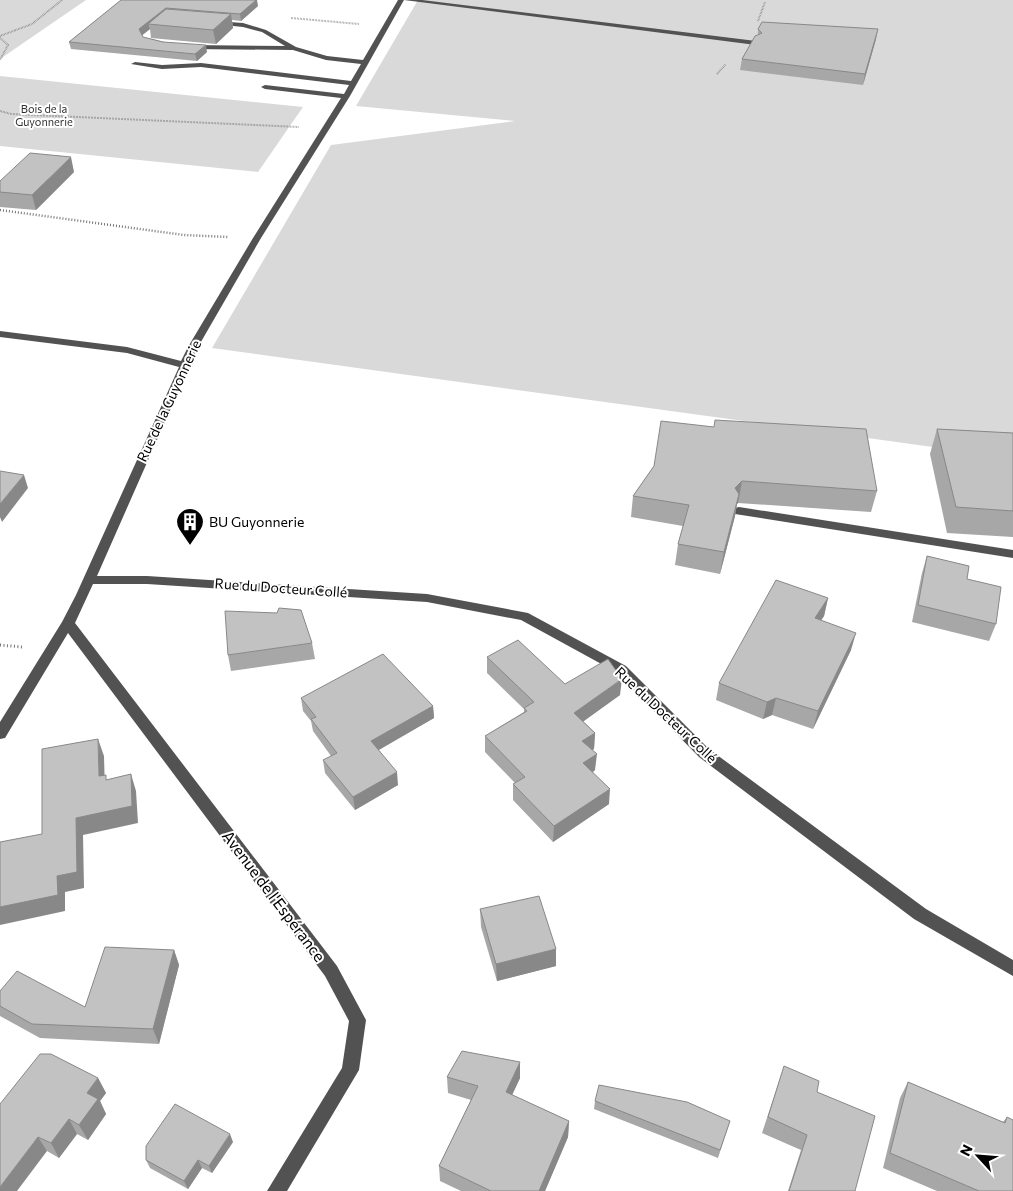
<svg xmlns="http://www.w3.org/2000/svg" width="1013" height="1191" font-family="Commissioner,sans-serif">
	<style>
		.green { fill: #d9d9d9 }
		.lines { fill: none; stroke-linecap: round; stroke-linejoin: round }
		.path-far2 { stroke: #747474; stroke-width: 2; stroke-dasharray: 0.5 1; stroke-linecap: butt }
		.path-far1 { stroke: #747474; stroke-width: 2.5; stroke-dasharray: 1 2; stroke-linecap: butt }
		.path { stroke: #747474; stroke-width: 3; stroke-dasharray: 1 2.5; stroke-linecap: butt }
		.minor { fill: #525252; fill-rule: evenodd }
		.wall { fill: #a7a7a7 }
		.shaded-wall { fill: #888 }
		.building { fill: #c2c2c2; stroke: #888 }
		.labels { text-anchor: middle; stroke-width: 4; stroke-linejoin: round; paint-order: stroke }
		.far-park-label { font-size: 11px; fill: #303030; stroke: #fff }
		.street-label { font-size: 14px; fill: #000; stroke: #fff }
		.poi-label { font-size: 14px; fill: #000; stroke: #fff; text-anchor: start }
		.near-street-label { font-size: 16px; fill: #000; stroke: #fff }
	</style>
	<rect width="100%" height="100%" fill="#fff"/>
	<g class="green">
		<polygon points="0,0 86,0 0,59"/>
		<polygon points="418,0 1013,0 1013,458 212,348 331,145 515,121 356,106"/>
		<polygon points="0,76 303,107 258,172 0,146"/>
	</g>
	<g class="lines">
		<g class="path-far2">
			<polyline points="291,18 359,24"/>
			<polyline points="758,21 765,2"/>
			<polyline points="0,36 32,24 62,0"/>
			<polyline points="0,38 8,45 0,60"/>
			<polyline points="717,74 726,64"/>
			<polyline points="0,111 11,114 299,127"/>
		</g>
		<polyline class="path-far1" points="0,210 184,235 228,237"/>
		<polyline class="path" points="0,645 22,647"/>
		<g class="minor">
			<polygon points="398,0 422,0 756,41 759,43 756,45 404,0 350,96 261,238 198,347 97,576 147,576 427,594 528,613 626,666 709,749 926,909 1013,960 1013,976 914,919 699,757 616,672 521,620 427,602 147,584 93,584 75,623 337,966 366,1020 359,1070 287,1191 267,1191 342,1068 349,1021 325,976 68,633 5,738 0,739 0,722 62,622 76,595 179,367 127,353 0,337 0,331 127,347 181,361 188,347 253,238 341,98 265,89 261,87 265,85 344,94 349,85 201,67 162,69 131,64 135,62 162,65 201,63 351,81 361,64 326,60 293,50 190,49 187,47 190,45 285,46 262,32 243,27 214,24 214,22 216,21 243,23 266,30 296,47 327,56 363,60"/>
			<polygon points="739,507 1013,550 1013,558 735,514 733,511 735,508"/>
		</g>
	</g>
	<g class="wall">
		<polygon points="121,0 258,6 241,21 232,20 233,28 216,44 151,38 150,29 142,35 143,37 207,52 197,61 71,49 69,42"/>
		<polygon points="758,29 876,39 863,85 740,70 742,59 758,35"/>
		<polygon points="74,172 36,210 0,207 0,192"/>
		<polygon points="937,429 1013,433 1013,537 947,533 930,454"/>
		<polygon points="654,466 877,491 871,512 738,503 737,504 735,516 720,574 675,565 678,544 683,526 631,517 633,496"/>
		<polygon points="927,556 967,579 996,624 989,641 912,622 922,573"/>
		<polygon points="828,598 824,616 821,620 851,650 813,729 772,715 763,719 716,700 719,683"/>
		<polygon points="312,643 315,659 231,671 228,655"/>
		<polygon points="487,657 565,684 620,695 583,721 595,733 594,749 592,750 595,770 593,772 609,804 553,842 513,800 513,784 515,783 485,752 485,736 524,712 524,709 487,673"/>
		<polygon points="301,698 433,706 434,718 378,750 398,785 355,810 325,773 323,760 331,756 313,731 311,721 303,711"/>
		<polygon points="480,909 556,949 556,966 497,981 481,927"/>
		<polygon points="174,950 179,965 159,1044 40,1038 0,1016 0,991 85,1007"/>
		<polygon points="784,1066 817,1092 855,1191 788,1191 801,1150 762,1133"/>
		<polygon points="447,1077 520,1078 512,1095 569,1121 568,1137 545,1191 461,1191 440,1181 439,1166 471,1100 448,1093"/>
		<polygon points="98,1078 106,1093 100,1101 106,1114 88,1140 77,1134 59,1158 47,1151 0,1104"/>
		<polygon points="908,1082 1003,1122 1007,1117 1013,1191 937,1191 883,1168 900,1098"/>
		<polygon points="595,1101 730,1121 718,1158 594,1109"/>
		<polygon points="233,1142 212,1173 202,1168 188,1189 150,1168 146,1160"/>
	</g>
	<g class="shaded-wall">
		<polygon points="256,0 257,0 258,6 241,21 240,14"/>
		<polygon points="166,8 167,15 148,24 150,29 140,37 139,29"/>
		<polygon points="231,14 233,28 216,44 213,30"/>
		<polygon points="878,29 876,39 863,85 865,74"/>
		<polygon points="206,45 207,52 197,61 195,54"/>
		<polygon points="71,157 74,172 36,210 32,195"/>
		<polygon points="24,475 28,488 2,522 0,517 0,504"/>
		<polygon points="742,481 738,503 737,504 735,516 720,574 735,488"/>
		<polygon points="828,598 824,616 811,636 815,618"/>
		<polygon points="856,633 851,650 813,729 818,711"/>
		<polygon points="622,679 620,695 573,729 574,713"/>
		<polygon points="776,698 772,715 763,719 767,702"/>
		<polygon points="433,706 434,718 372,754 371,741"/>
		<polygon points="595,733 594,749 581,757 582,741"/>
		<polygon points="98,739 104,756 105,793 99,776"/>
		<polygon points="597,754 595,770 582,779 583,763"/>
		<polygon points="397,772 398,785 355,810 353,797"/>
		<polygon points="131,774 136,791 138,823 83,835 84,888 65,892 65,911 0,925 0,907 57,876 76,818"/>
		<polygon points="610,789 609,804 553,842 554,826"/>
		<polygon points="556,949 556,966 497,981 496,964"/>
		<polygon points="174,950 179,965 159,1044 153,1029"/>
		<polygon points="520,1062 520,1078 506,1108 506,1092"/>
		<polygon points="98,1078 106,1093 100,1101 106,1114 88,1140 79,1125 87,1093"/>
		<polygon points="69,1119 77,1134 59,1158 51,1143"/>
		<polygon points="569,1121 568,1137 545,1191 539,1191"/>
		<polygon points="230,1134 233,1142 212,1173 209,1166"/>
		<polygon points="38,1137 47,1151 17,1191 0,1191 0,1187"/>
		<polygon points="198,1160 202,1168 188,1189 184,1181"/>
	</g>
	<g class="building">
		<polygon points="121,0 256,0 240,14 166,8 139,29 143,37 163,42 206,45 195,54 69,42"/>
		<polygon points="166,9 231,14 213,30 148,24"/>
		<polygon points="762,22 878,29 865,74 742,59 755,36 762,33 758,29"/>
		<polygon points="30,153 71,157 32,195 0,192 0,181"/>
		<polygon points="715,420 866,429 877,491 742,481 735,488 739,494 724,552 678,544 689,505 633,496 654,466 661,421 714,427"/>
		<polygon points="937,429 1013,433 1013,511 956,507"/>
		<polygon points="0,471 24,475 0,504"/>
		<polygon points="927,556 969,566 967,579 1001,587 996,624 918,605"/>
		<polygon points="776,580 828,598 815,618 856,633 818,711 776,698 767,702 719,683"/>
		<polygon points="279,608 301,610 312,643 228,655 225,611 277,613"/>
		<polygon points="518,640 565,684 608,659 622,679 574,713 595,733 582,741 597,754 583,763 610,789 554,826 513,784 525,777 485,736 527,711 524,708 534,702 487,657"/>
		<polygon points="383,654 433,706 371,741 397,772 353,797 323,760 337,753 311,719 316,717 301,698"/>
		<polygon points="98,739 99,776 106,775 106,780 131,774 132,806 76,818 77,872 57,876 58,895 0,907 0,842 42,834 42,749"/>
		<polygon points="539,896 556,949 496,964 480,909"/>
		<polygon points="105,947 174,950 153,1029 32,1024 0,1006 0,991 17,971 85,1007"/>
		<polygon points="462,1051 520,1062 506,1092 569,1121 539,1191 491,1191 439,1166 478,1086 447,1077"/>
		<polygon points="40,1054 51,1054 98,1078 87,1093 98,1099 79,1125 69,1119 51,1143 38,1137 0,1187 0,1104"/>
		<polygon points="784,1066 819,1081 817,1092 875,1116 855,1191 789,1191 807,1135 768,1117"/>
		<polygon points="908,1082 1005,1123 1007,1117 1013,1120 1013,1191 979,1191 890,1153"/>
		<polygon points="599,1085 687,1102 730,1121 720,1150 595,1101"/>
		<polygon points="175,1104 230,1134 209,1166 198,1160 184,1181 146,1160 146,1146"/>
	</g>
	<defs>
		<symbol id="building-pin" viewBox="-11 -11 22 30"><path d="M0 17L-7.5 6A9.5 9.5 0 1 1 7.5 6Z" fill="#000" stroke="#fff"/><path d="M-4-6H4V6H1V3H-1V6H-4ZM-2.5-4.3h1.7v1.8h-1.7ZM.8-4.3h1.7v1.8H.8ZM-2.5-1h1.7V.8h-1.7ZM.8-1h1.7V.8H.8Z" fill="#fff"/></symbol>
	</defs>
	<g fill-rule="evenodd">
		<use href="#building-pin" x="174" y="506" width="32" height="43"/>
	</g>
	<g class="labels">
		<g class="far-park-label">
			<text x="44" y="113">Bois de la<tspan x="44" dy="13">Guyonnerie</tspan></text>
		</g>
		<g class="street-label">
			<text transform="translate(169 401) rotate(-65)" y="5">Rue de la Guyonnerie</text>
			<text transform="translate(281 588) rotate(4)" y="5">Rue du Docteur Collé</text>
			<text transform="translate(666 715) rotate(43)" y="5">Rue du Docteur Collé</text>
		</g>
		<g class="poi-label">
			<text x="209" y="527">BU Guyonnerie</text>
		</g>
		<g class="near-street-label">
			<text transform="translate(274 896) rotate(53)" y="6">Avenue de l'Espérance</text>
		</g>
	</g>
	<g transform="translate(978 1156) rotate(296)" stroke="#ffffff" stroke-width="4" paint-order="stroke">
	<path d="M0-4L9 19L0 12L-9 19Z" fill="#000000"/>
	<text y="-8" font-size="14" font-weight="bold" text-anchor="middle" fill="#000000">N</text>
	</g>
</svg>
